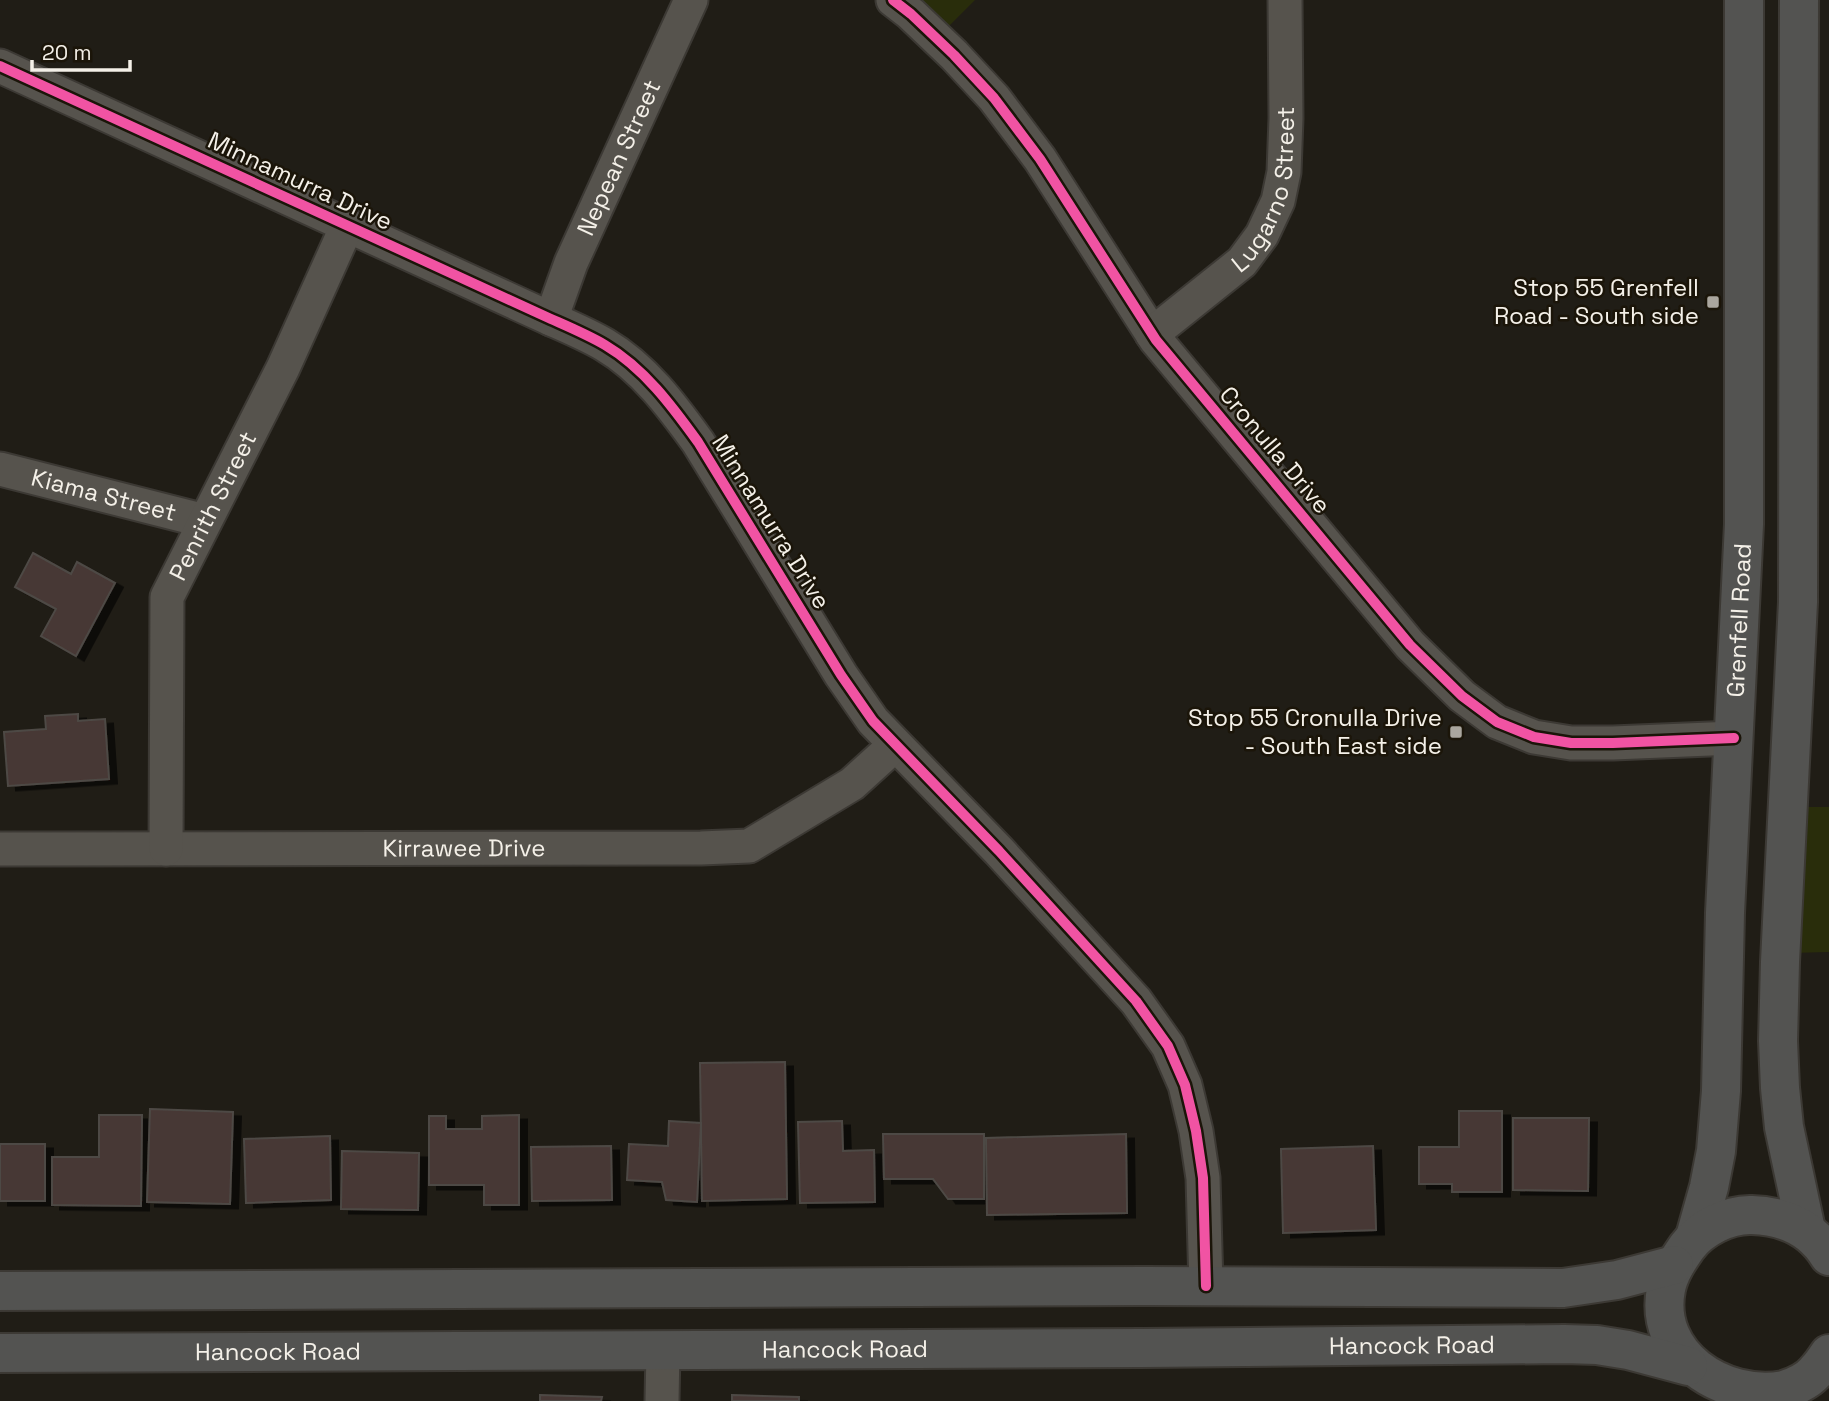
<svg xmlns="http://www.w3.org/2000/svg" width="1829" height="1401" font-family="'Space Grotesk',sans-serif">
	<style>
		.green { fill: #292d0b }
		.building { fill: #473734; stroke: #4e4945; stroke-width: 2; filter: url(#shadow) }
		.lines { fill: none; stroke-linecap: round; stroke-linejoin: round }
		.minor-casing { stroke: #3c3934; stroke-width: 37 }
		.secondary-casing { stroke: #3c3934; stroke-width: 42 }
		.minor { stroke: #56534d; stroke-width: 33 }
		.secondary { stroke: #535351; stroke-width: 38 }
		.cycleway-casing { stroke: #1b1509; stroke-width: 15 }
		.cycleway { stroke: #f153a3; stroke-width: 10 }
		.poi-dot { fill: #aaa69e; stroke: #1b1509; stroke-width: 2.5 }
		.labels { text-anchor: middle; stroke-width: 5; stroke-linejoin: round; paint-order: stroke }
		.street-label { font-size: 24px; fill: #f4f0e8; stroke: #1b1509 }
		.poi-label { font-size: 24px; fill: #f4f0e8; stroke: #1b1509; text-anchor: end }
	</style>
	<defs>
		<filter id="shadow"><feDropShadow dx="8" dy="4.5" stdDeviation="0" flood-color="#0009"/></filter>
	</defs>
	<rect width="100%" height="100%" fill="#201d16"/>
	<g class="green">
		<polygon points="916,0 975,0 948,27"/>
		<polygon points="1794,807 1829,807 1829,952 1789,953"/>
	</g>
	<g class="building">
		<polygon points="33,553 71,574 77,562 115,583 76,656 41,636 56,609 15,587"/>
		<polygon points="78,714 78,721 105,719 109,779 8,786 4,732 46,729 45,716"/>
		<polygon points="785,1062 787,1199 702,1201 700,1063"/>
		<polygon points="150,1109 233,1112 230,1204 147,1202"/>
		<polygon points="1459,1111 1502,1111 1502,1192 1452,1192 1452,1184 1419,1184 1419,1147 1459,1147"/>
		<polygon points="99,1115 142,1115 141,1206 52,1205 52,1157 99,1157"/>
		<polygon points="519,1115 519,1205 484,1205 484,1185 429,1185 429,1116 446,1116 446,1129 482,1129 482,1116"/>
		<polygon points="1513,1118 1589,1118 1588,1191 1513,1190"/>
		<polygon points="669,1121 701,1123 697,1202 666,1200 662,1182 627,1180 629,1144 668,1146"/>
		<polygon points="842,1121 843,1151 874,1150 875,1202 800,1203 798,1122"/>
		<polygon points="883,1134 984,1134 984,1199 948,1199 933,1179 884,1179"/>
		<polygon points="1126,1134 1127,1213 987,1215 986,1138"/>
		<polygon points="330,1136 331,1200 246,1203 244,1139"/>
		<rect x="0" y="1144" width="45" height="57"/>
		<polygon points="611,1146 612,1200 532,1201 531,1147"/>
		<polygon points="1373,1146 1376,1230 1283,1233 1281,1149"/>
		<polygon points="342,1151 419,1153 418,1210 341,1209"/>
		<polygon points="540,1395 602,1397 601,1401 540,1401"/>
		<polygon points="732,1395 799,1397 799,1401 732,1401"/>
	</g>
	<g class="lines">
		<defs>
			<g id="minor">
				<polyline points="893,0 911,14 954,55 994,98 1040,159 1156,340 1410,645 1462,696 1497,722 1534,737 1571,743 1613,743 1734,738"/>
				<path d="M0 66 551 319C569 327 588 335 605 345 644 368 672 406 698 442L841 675 873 721 999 851 1136 1001 1168 1046 1185 1085 1196 1131 1203 1178 1206 1286"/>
				<path id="s1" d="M551 319 571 263 691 0"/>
				<path id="s2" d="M1152 334 1242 262 1262 235 1278 201 1284 172 1286 118 1285 0"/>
				<path id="s3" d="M0 469 205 521"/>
				<path id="s4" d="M0 849 701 848 749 846 852 784 895 745"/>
				<path id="s5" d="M166 849 167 597 283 368 347 226"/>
				<polyline points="662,1401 663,1350"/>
			</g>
			<g id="secondary">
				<polyline points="1799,0 1798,602 1780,962 1778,1041 1780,1088 1784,1127 1806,1230"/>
				<path id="s6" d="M1695 1237 1709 1187 1716 1151 1721 1091 1725 913 1744 524V0"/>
				<path d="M1829 1256C1812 1228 1784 1216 1752 1215 1729 1214 1701 1228 1687 1247 1678 1260 1669 1273 1666 1289 1653 1355 1722 1401 1784 1390 1796 1386 1808 1381 1816 1371 1821 1366 1825 1360 1829 1354"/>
				<polyline points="0,1291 1144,1286 1563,1288 1617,1280 1674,1265"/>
				<path id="s7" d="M0 1353 1143 1348 1564 1344 1597 1345 1628 1350 1688 1366"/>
			</g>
		</defs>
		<use href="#minor" class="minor-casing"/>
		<use href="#secondary" class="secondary-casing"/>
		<use href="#minor" class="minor"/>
		<use href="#secondary" class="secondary"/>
		<defs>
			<g id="cycleway">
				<polyline points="893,0 911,14 954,55 994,98 1040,159 1156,340 1410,645 1462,696 1497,722 1534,737 1571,743 1613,743 1734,738"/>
				<path d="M0 66 551 319C569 327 588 335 605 345 644 368 672 406 698 442L841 675 873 721 999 851 1136 1001 1168 1046 1185 1085 1196 1131 1203 1178 1206 1286"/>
			</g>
		</defs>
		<use href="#cycleway" class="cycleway-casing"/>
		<use href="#cycleway" class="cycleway"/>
	</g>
	<g class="poi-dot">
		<rect x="1706" y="295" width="14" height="14" rx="3.5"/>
		<rect x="1449" y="725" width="14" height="14" rx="3.5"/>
	</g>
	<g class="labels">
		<g class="street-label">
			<text dy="8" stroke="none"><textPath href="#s1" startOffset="175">Nepean Street</textPath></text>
			<text transform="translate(300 181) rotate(25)" y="8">Minnamurra Drive</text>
			<text dy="8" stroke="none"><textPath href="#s2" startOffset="194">Lugarno Street</textPath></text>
			<text transform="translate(1275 450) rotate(50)" y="8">Cronulla Drive</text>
			<text dy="8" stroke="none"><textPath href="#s3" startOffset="107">Kiama Street</textPath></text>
			<text dy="8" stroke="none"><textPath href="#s5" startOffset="354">Penrith Street</textPath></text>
			<text transform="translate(771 522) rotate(58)" y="8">Minnamurra Drive</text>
			<text dy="8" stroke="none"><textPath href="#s6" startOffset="620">Grenfell Road</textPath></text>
			<text dy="8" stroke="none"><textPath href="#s4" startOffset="464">Kirrawee Drive</textPath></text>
			<text dy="8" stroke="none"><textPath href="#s7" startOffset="1412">Hancock Road</textPath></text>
			<text dy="8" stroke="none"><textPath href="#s7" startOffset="845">Hancock Road</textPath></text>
			<text dy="8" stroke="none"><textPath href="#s7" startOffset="278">Hancock Road</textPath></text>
		</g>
		<g class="poi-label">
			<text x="1699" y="296">Stop 55 Grenfell<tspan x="1699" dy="28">Road - South side</tspan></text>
			<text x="1442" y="726">Stop 55 Cronulla Drive<tspan x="1442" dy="28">- South East side</tspan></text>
		</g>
	</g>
	<path d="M32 60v10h98v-10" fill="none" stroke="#f4f0e8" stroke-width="3.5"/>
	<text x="42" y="60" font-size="21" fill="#f4f0e8" stroke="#1b1509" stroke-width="5" paint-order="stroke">20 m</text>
</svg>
